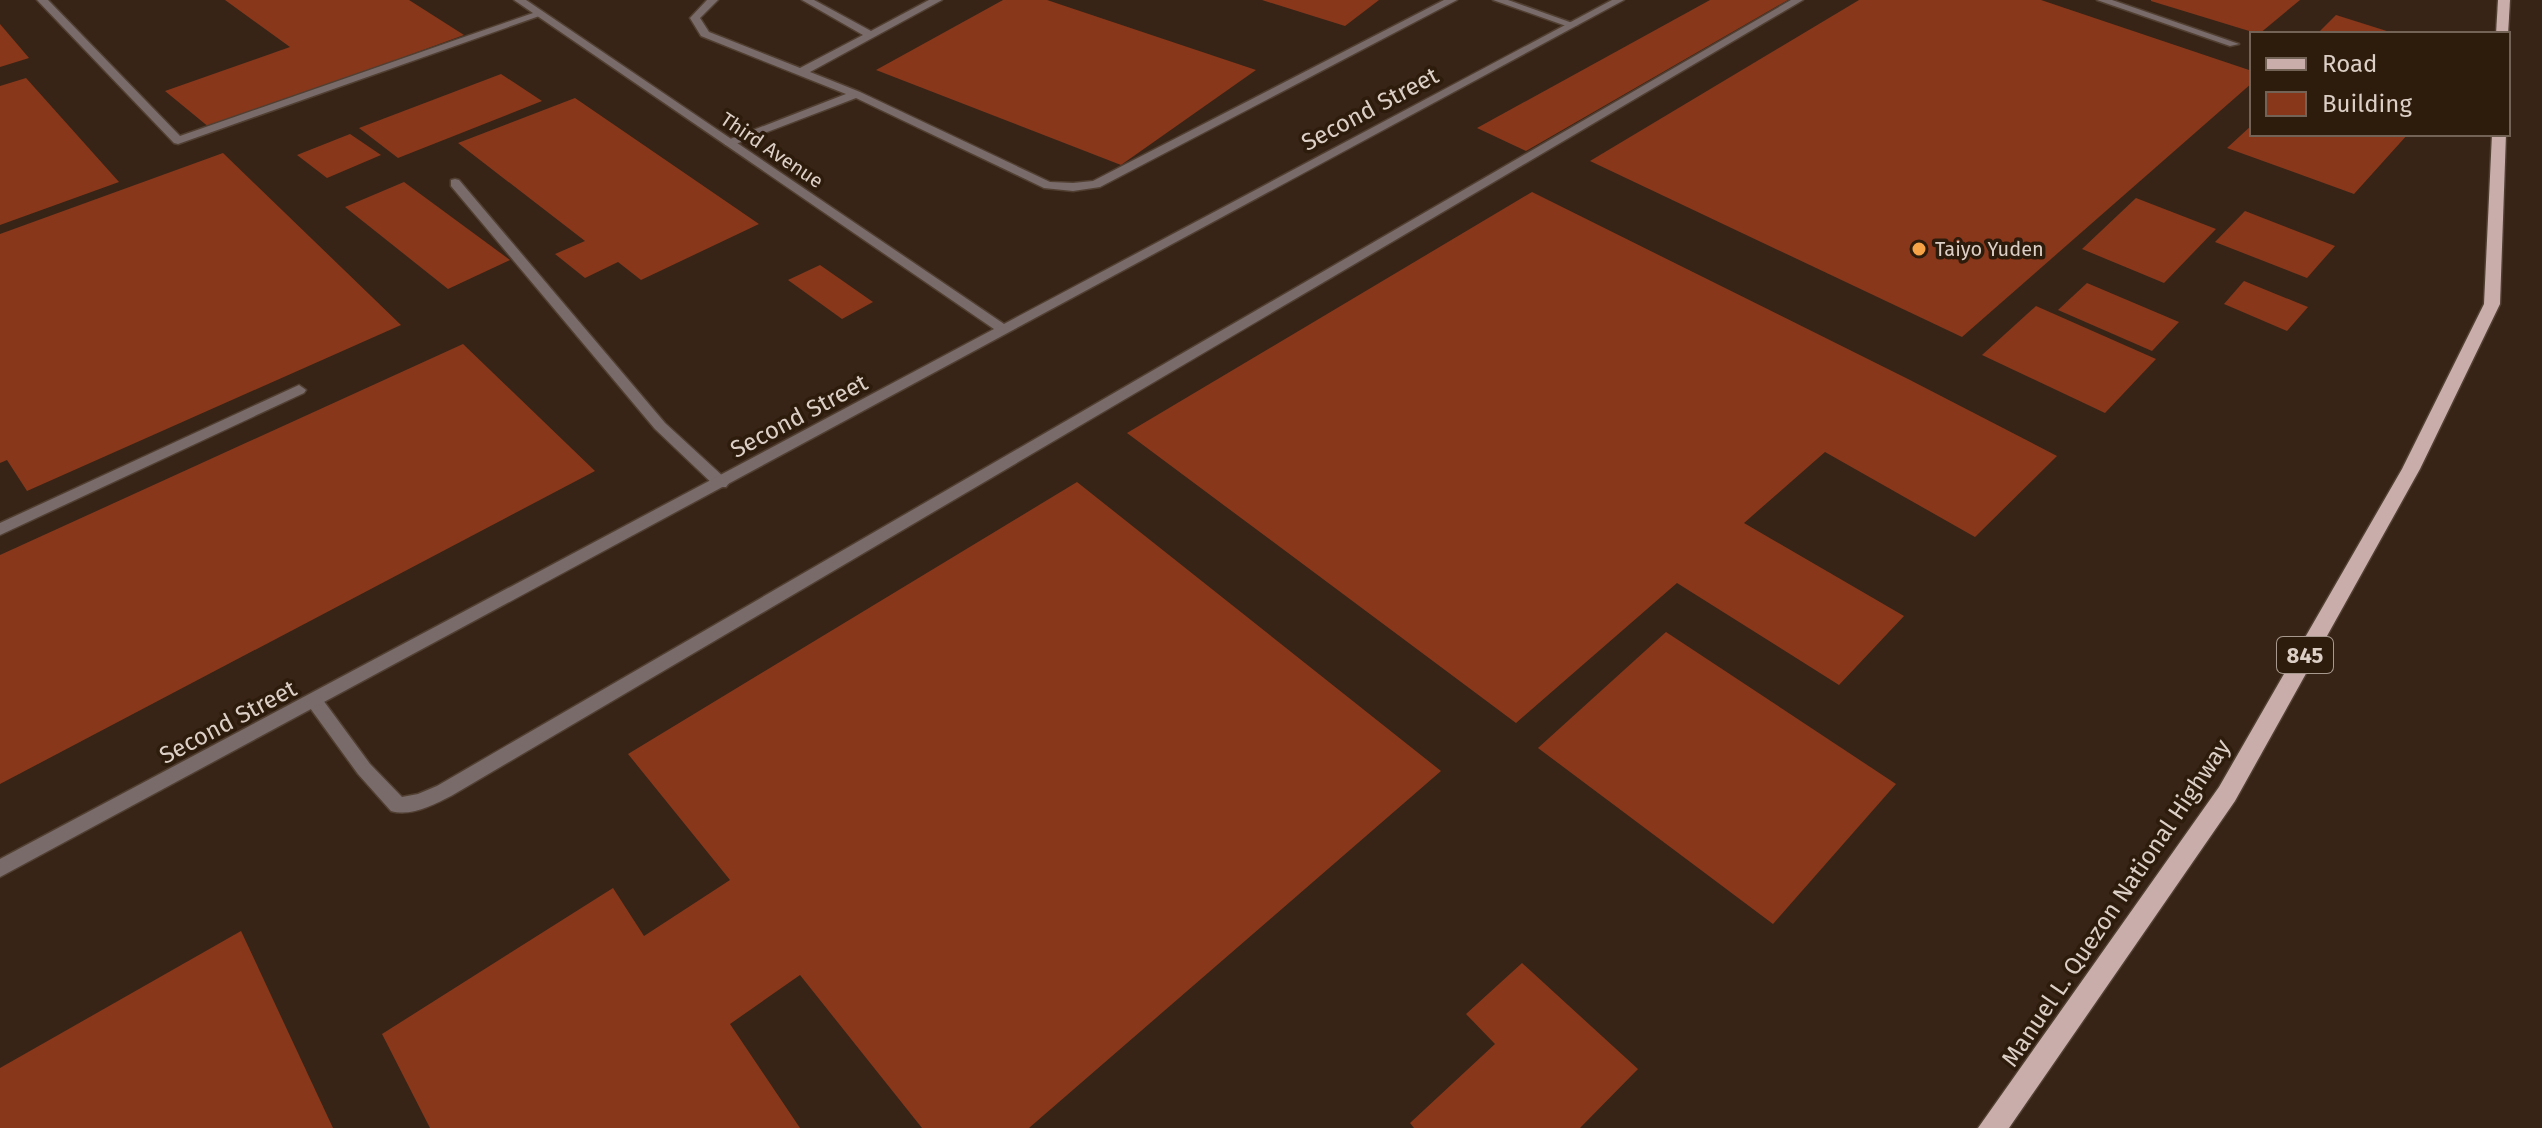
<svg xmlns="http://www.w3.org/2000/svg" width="2542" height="1128" font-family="'Fira Sans',sans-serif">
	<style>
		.building { fill: #88371b }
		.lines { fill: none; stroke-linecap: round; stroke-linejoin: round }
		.lane-casing { stroke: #513f32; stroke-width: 3 }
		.street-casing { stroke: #513f32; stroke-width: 3 }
		.primary-casing { stroke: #513f32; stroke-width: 3 }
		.lane { fill: #786b6a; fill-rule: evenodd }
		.street { fill: #786b6a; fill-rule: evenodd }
		.primary { fill: #c8adaa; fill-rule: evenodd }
		.poi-dot { fill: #f6a246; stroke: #2d1b0c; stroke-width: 3 }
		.labels { text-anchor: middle; stroke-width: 7; stroke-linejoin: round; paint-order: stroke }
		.far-street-label { font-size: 20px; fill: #dbcfc6; stroke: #2d1b0c }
		.far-poi-label { font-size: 20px; fill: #dbcfc6; stroke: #2d1b0c; text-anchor: start }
		.shield { fill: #2d1b0c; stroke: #a7998e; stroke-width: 2 }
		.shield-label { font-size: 22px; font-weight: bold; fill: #dbcfc6 }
		.street-label { font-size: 24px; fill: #dbcfc6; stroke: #2d1b0c }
	</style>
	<rect width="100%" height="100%" fill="#372416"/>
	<g class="building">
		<polygon points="225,0 409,0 464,35 210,128 165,91 290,47"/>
		<polygon points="1003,0 1047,0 1256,70 1121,165 876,70"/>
		<polygon points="1262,0 1379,0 1345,26"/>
		<polygon points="1710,0 1788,0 1526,151 1477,128"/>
		<polygon points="1859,0 2041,0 2252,71 2252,83 1962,337 1590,161"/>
		<polygon points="2300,0 2259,34 2151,1 2151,0"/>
		<polygon points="2336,15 2393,33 2393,34 2317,34"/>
		<polygon points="0,24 29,58 0,67"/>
		<polygon points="501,74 542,101 398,158 359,128"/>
		<polygon points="26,78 119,182 0,225 0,86"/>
		<polygon points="575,98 759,224 641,280 618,262 585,278 555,254 585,241 458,143"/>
		<polygon points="2252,125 2252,134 2408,134 2354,194 2227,148"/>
		<polygon points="350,134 381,155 327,178 297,155"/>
		<polygon points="223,153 401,325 27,491 7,460 0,463 0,234"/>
		<polygon points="404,182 510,260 448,289 345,207"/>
		<polygon points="1532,192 1910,380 2057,456 1975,537 1825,452 1744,523 1904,616 1839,685 1677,583 1516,723 1127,433"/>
		<polygon points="2136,198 2216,229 2164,283 2082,249"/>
		<polygon points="2245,211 2335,246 2307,278 2215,242"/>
		<polygon points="820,265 873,302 842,319 788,280"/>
		<polygon points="2244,281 2308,307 2287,331 2224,304"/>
		<polygon points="2087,283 2179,322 2152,351 2058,310"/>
		<polygon points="2036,306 2156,359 2105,413 1982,355"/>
		<polygon points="463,344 595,471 0,784 0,555"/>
		<polygon points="1077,482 1441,771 1029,1128 922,1128 800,975 730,1024 800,1128 430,1128 382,1034 613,888 644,936 730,880 628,754"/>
		<polygon points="1666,632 1896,784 1773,924 1538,748"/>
		<polygon points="241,931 333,1128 0,1128 0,1068"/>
		<polygon points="1522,963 1638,1069 1580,1128 1414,1128 1410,1123 1495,1044 1466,1014"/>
	</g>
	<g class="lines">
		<defs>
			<g id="lane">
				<polygon points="37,0 48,0 180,136 536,12 545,14 178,144 174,143"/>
				<polygon points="707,0 718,0 700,18 709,32 800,68 863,35 802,0 814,0 871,31 929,0 942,0 810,72 860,92 1050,182 1073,183 1093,181 1444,0 1457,0 1100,187 1073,191 1044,188 856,98 733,145 725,145 725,141 846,94 701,36 690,18"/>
				<polygon points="1493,0 1508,0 1578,25 1569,27"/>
				<path d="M1791 0H1803L451 796C433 805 411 817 391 811L358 774 305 701 308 696 314 694 320 696 370 764 402 797 418 794 437 786Z"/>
				<polygon points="2097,0 2112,0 2239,44 2230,46"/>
				<polygon points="455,179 459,180 665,423 726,479 729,483 726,487 716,487 655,429 451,186 451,180"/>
				<polygon points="299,385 306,390 304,393 0,535 0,523"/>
			</g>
			<polygon id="street" points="514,0 526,0 1004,324 1612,0 1624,0 0,877 0,859 994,329"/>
			<g id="primary">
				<polygon points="2498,0 2510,0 2508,35 2496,34"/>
				<polygon points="2492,134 2506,134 2500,304 2420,469 2235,801 2009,1128 1978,1128 2219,787 2402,469 2484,304"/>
			</g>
		</defs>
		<use href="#lane" class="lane-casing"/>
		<use href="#street" class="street-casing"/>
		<use href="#primary" class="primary-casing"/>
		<use href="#lane" class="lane"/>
		<use href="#street" class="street"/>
		<use href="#primary" class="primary"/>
	</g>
	<circle class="poi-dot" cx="1919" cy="249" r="8"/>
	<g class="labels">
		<g class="far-street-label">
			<text transform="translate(772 150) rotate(34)" y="7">Third Avenue</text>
		</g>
		<g class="far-poi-label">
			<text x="1935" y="256">Taiyo Yuden</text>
		</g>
		<rect class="shield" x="2277" y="637" width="56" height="36" rx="6"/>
		<g class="shield-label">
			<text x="2305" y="663">845</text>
		</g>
		<g class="street-label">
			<text transform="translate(1370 109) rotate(-28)" y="8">Second Street</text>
			<text transform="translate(799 416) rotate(-28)" y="8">Second Street</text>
			<text transform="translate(228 722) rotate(-28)" y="8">Second Street</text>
			<text transform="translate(2116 903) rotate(-56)" y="8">Manuel L. Quezon National Highway</text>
		</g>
	</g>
	<rect x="2250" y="32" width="260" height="104" fill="#2d1b0c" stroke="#736356" stroke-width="2"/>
	<rect x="2266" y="58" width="40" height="12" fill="#c8adaa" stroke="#736356" stroke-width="2"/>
	<text x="2322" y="72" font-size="24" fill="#dbcfc6">Road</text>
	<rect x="2266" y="92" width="40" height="24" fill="#88371b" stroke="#736356" stroke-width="2"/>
	<text x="2322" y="112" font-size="24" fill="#dbcfc6">Building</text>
</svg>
